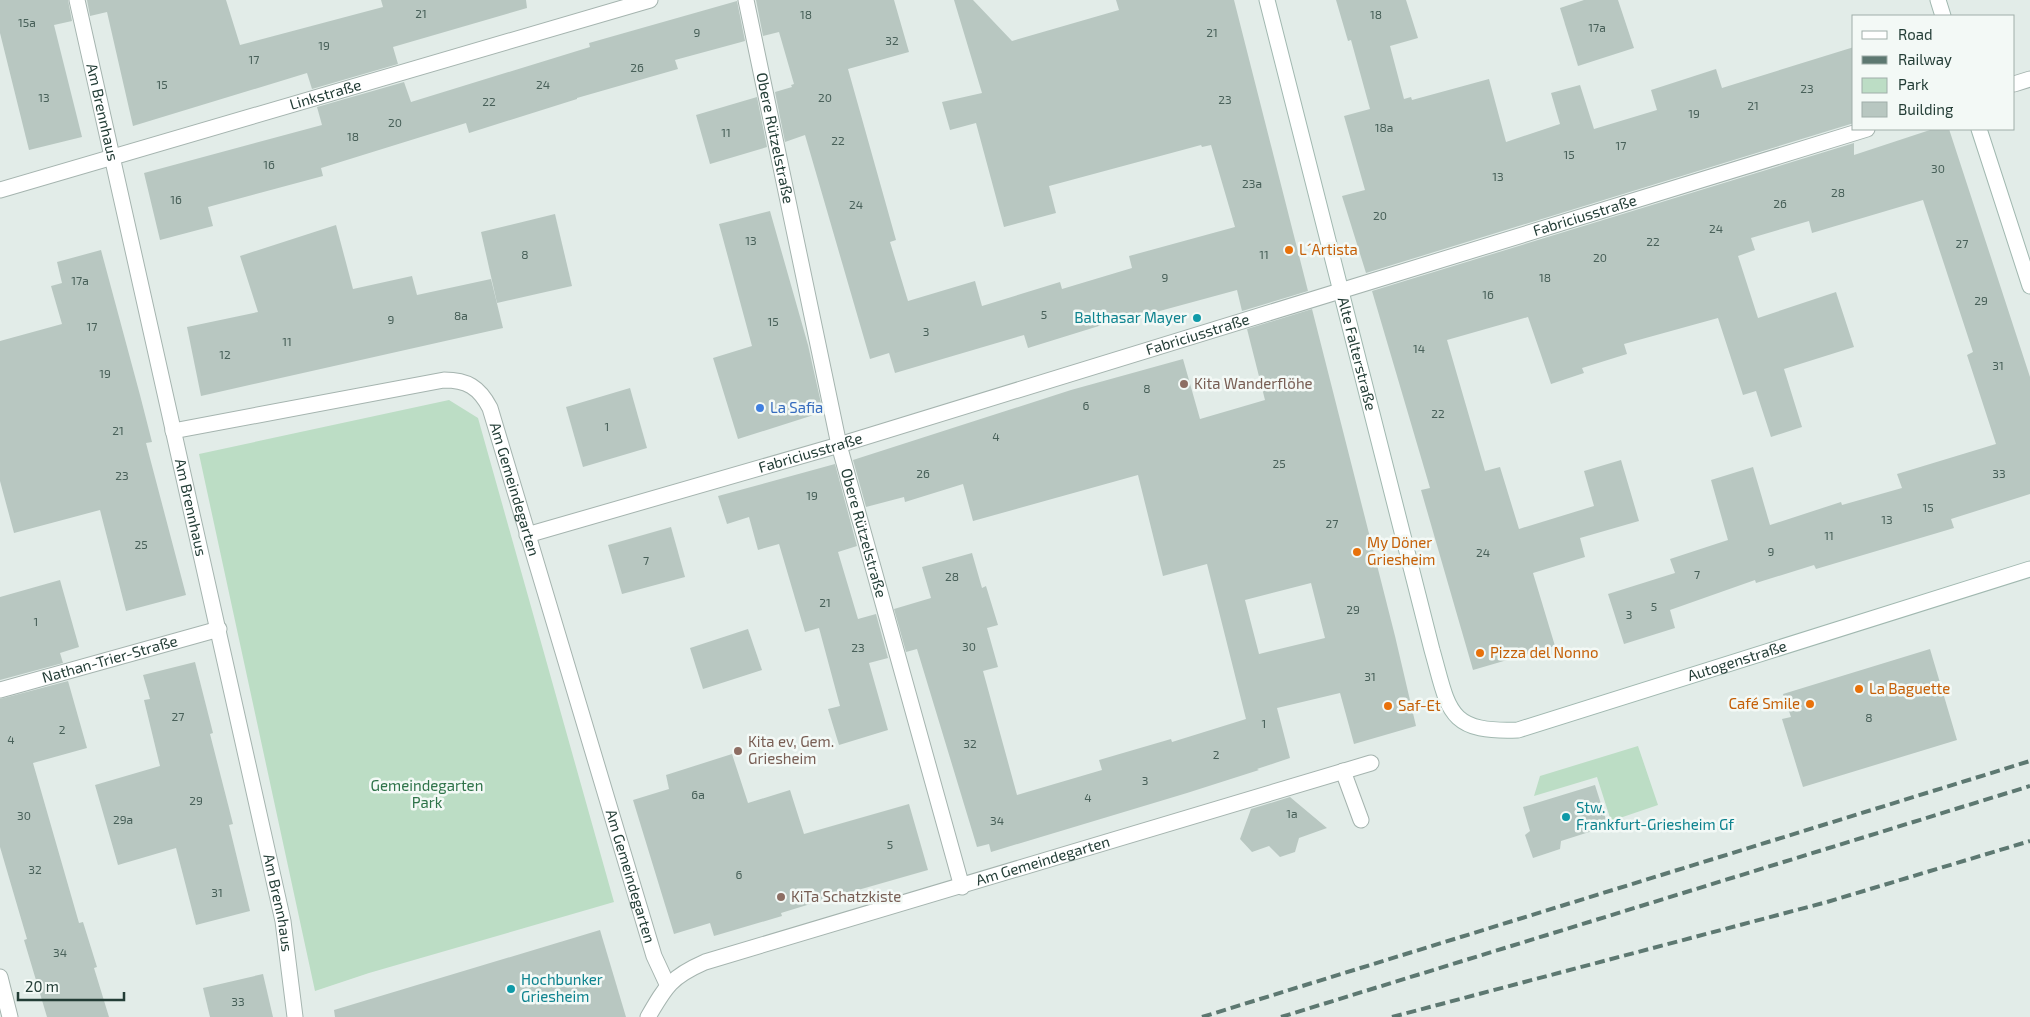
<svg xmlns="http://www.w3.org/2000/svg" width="2030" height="1017" font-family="'Exo 2',sans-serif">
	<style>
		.green { fill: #bcddc5 }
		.building { fill: #b8c7c1; fill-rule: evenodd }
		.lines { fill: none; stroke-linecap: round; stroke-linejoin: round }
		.street-casing { stroke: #a5b4af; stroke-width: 17 }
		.secondary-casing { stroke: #a1b8b0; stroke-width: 17 }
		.street { stroke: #fff; stroke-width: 15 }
		.secondary { stroke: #fff; stroke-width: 15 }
		.rail { stroke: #5d7871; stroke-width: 4; stroke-dasharray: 10 5; stroke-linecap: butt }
		.food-dot { fill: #e8710a; stroke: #f3f9f6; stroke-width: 2 }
		.culture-dot { fill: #0f9aa8; stroke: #f3f9f6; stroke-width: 2 }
		.education-dot { fill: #8d6e63; stroke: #f3f9f6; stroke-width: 2 }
		.shop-dot { fill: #3f7fe0; stroke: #f3f9f6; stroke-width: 2 }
		.labels { text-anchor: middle; stroke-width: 5; stroke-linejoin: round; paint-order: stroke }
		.number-label { font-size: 12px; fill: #486059 }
		.street-label { font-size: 15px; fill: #233d36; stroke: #f3f9f6 }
		.food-label { font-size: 15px; fill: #c56008; stroke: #f3f9f6; text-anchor: start }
		.culture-label { font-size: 15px; fill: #0d838f; stroke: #f3f9f6; text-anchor: start }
		.education-label { font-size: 15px; fill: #785e54; stroke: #f3f9f6; text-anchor: start }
		.shop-label { font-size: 15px; fill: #366cbe; stroke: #f3f9f6; text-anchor: start }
		.park-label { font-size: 15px; fill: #2e7349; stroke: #f3f9f6 }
	</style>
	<rect width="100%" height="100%" fill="#e2ece8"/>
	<g class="green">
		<polygon points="449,400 478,418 614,902 369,973 315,991 199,454"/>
		<polygon points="1638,746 1658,805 1611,821 1597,777 1534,796 1540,776"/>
	</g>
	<g class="building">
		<polygon points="0,0 68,0 72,21 54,25 82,137 29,150 0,33"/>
		<polygon points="87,0 226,0 240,45 383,7 381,0 526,0 527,8 393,47 398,64 312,89 307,73 133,126 107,12 90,16"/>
		<polygon points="756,0 894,0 909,52 848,69 896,240 890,242 908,301 975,281 982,306 1060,282 1062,289 1132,268 1129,256 1235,227 1211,145 1202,147 1201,145 1049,186 1056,213 1004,227 976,123 950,130 942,102 982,93 954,0 973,0 1012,41 1119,10 1116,0 1234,0 1308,291 1242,311 1237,290 1145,315 1144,312 1028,348 1024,335 895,373 889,353 870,359 805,135 785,142 775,92 792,87 791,85 794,84 779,32 763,36"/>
		<polygon points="1336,0 1406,0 1418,38 1390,46 1404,99 1411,97 1412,100 1489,79 1506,142 1560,124 1551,93 1580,85 1594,129 1657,110 1651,90 1716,69 1722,88 1854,47 1854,123 1366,273 1342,196 1365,190 1344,116 1370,109 1351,40 1348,41"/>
		<polygon points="1584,0 1618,0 1634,48 1578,66 1560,8"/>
		<polygon points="737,1 745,41 675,60 678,69 577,98 577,99 469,133 466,123 321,168 323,176 208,207 213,226 160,240 144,173 322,125 317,107 404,82 411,102 590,47 589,43"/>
		<polygon points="757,97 767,147 710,164 696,115"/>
		<polygon points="1933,129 1949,129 2030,377 2030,494 1951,519 1954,528 1816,569 1814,565 1756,583 1755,580 1670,610 1675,628 1624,644 1608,594 1675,573 1670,559 1728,540 1711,480 1753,467 1770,525 1841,502 1842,505 1902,488 1897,474 1996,444 1967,355 1973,352 1923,200 1812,233 1809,221 1751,238 1755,250 1738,256 1758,318 1836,292 1854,347 1784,369 1802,427 1771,437 1756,391 1743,395 1718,318 1624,344 1627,354 1582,368 1584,373 1551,384 1528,317 1447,340 1485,471 1500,467 1519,529 1594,506 1584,471 1621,460 1639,521 1580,538 1585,557 1533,573 1555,646 1473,670 1421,490 1430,488 1372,291 1854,143 1854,155"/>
		<polygon points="770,211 808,345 823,412 738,439 713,358 752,346 719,224"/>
		<polygon points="555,214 572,286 497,303 481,232"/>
		<polygon points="336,225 353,289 412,276 417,295 491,279 503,328 201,396 187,327 258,312 240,256"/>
		<polygon points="101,250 140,395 152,442 146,443 186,595 126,611 100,510 14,533 0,481 0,341 62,324 51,286 62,283 57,262"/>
		<path d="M1312 309 1395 636 1416 726 1354 744 1340 693 1277 708 1290 758 1257 769 1259 770 1187 793 991 852 989 844 977 847 917 649 906 652 894 609 931 598 922 567 972 553 982 588 986 586 998 625 987 628 998 667 983 671 1017 795 1102 770 1099 760 1171 739 1172 742 1246 719 1207 564 1163 576 1138 475 973 521 963 484 905 502 904 497 866 507 853 460 1071 390 1183 359 1200 419 1265 400 1247 329ZM1311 583 1325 638 1259 654 1245 600Z"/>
		<polygon points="630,388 647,448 583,467 566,407"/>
		<polygon points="835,464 857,546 838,552 858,619 876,614 888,658 869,663 888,730 839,745 828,709 840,706 819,628 805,632 779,544 758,550 749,517 727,524 718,496"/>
		<polygon points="671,527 685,577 622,594 608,545"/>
		<polygon points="60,580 79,647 60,653 63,663 0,680 0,597"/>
		<polygon points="748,629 762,670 703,689 690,648"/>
		<polygon points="1930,649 1957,740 1803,787 1782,719 1791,717 1783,694"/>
		<polygon points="195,662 213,733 210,734 233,824 229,825 250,911 196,925 176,848 118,865 95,785 160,766 144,700 150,699 143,675"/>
		<polygon points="68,681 87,748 33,763 79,923 83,922 97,967 94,968 109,1017 47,1017 24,940 27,939 0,847 0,699"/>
		<polygon points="732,754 748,803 790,790 804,834 909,804 928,870 830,898 781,913 782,916 714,936 710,923 674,934 633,800 669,789 666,775"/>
		<polygon points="1595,785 1608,826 1561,841 1560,849 1533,858 1525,835 1530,831 1523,807"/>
		<polygon points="1290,797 1327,828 1299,838 1295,852 1280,857 1269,846 1252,852 1240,839 1251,809"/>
		<polygon points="600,930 626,1017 335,1017 334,1010"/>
		<polygon points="263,974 273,1017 210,1017 203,988"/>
	</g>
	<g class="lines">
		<defs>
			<g id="street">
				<path id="s1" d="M77 0 283 921 295 1017"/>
				<path id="s2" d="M746 0 839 445 962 887"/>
				<polyline points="2014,84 2030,79"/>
				<path id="s3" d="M0 190 650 0"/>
				<path id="s4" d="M173 431 444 380C467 380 479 387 490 408L654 956 667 984"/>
				<path id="s5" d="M527 535 839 445 1867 129"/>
				<path id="s6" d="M0 690 219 629"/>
				<polyline points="1343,771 1361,820"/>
				<polyline points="0,977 10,1017"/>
				<path id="s7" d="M648 1017C666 986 671 977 705 962L1371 763"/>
			</g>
			<g id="secondary">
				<path id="s8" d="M1267 0 1432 650C1449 709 1446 733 1518 730L2030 569"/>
				<polyline points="1938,0 1943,16"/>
				<polyline points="1979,129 2030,286"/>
			</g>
		</defs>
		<use href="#street" class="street-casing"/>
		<use href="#secondary" class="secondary-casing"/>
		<use href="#street" class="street"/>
		<use href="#secondary" class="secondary"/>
		<g class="rail">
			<polyline points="1202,1017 2030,761"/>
			<polyline points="1281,1017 2030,786"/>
			<polyline points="1392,1017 1827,902 2030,841"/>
		</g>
	</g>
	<g class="food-dot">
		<circle cx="1289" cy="250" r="5"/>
		<circle cx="1357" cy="552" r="5"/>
		<circle cx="1480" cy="653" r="5"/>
		<circle cx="1859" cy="689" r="5"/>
		<circle cx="1810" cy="704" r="5"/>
		<circle cx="1388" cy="706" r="5"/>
	</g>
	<g class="culture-dot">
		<circle cx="1197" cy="318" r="5"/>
		<circle cx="1566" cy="817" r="5"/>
		<circle cx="511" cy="989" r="5"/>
	</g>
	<g class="education-dot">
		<circle cx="1184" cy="384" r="5"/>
		<circle cx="738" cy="751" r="5"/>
		<circle cx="781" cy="897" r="5"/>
	</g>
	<circle class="shop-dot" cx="760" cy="408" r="5"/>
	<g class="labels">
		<g class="number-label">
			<text x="421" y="18">21</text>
			<text x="806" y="19">18</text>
			<text x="1376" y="19">18</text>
			<text x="27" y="27">15a</text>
			<text x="1597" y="32">17a</text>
			<text x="697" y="37">9</text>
			<text x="1212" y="37">21</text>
			<text x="892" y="45">32</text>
			<text x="324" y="50">19</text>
			<text x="254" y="64">17</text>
			<text x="637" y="72">26</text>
			<text x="162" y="89">15</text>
			<text x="543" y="89">24</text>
			<text x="1807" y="93">23</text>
			<text x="44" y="102">13</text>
			<text x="825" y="102">20</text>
			<text x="1225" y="104">23</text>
			<text x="489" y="106">22</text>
			<text x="1753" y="110">21</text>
			<text x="1694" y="118">19</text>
			<text x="395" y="127">20</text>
			<text x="1384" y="132">18a</text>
			<text x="726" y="137">11</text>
			<text x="353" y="141">18</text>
			<text x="838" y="145">22</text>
			<text x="1621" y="150">17</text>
			<text x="1569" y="159">15</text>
			<text x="269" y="169">16</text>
			<text x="1938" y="173">30</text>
			<text x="1498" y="181">13</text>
			<text x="1252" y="188">23a</text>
			<text x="1838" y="197">28</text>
			<text x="176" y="204">16</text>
			<text x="1780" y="208">26</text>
			<text x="856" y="209">24</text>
			<text x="1380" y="220">20</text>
			<text x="1716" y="233">24</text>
			<text x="751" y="245">13</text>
			<text x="1653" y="246">22</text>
			<text x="1962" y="248">27</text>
			<text x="525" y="259">8</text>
			<text x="1264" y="259">11</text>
			<text x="1600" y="262">20</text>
			<text x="1165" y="282">9</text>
			<text x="1545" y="282">18</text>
			<text x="80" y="285">17a</text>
			<text x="1488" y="299">16</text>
			<text x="1981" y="305">29</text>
			<text x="1044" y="319">5</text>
			<text x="461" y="320">8a</text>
			<text x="391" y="324">9</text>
			<text x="773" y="326">15</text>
			<text x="92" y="331">17</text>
			<text x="926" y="336">3</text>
			<text x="287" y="346">11</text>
			<text x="1419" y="353">14</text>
			<text x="225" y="359">12</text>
			<text x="1998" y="370">31</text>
			<text x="105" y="378">19</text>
			<text x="1147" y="393">8</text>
			<text x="1086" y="410">6</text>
			<text x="1438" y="418">22</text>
			<text x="607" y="431">1</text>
			<text x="118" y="435">21</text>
			<text x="996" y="441">4</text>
			<text x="1279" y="468">25</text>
			<text x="923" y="478">26</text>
			<text x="1999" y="478">33</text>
			<text x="122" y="480">23</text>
			<text x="812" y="500">19</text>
			<text x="1928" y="512">15</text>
			<text x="1887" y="524">13</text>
			<text x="1332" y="528">27</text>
			<text x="1829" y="540">11</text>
			<text x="141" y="549">25</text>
			<text x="1771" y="556">9</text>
			<text x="1483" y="557">24</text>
			<text x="646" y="565">7</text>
			<text x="1697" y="579">7</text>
			<text x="952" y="581">28</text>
			<text x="825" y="607">21</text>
			<text x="1654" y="611">5</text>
			<text x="1353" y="614">29</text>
			<text x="1629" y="619">3</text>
			<text x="36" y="626">1</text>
			<text x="969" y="651">30</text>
			<text x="858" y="652">23</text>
			<text x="1370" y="681">31</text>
			<text x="178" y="721">27</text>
			<text x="1869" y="722">8</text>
			<text x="1264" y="728">1</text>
			<text x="62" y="734">2</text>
			<text x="11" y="744">4</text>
			<text x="970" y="748">32</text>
			<text x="1216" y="759">2</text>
			<text x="1145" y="785">3</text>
			<text x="698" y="799">6a</text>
			<text x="1088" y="802">4</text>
			<text x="196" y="805">29</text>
			<text x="1292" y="818">1a</text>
			<text x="24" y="820">30</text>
			<text x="123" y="824">29a</text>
			<text x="997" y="825">34</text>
			<text x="890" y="849">5</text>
			<text x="35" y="874">32</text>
			<text x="739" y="879">6</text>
			<text x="217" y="897">31</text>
			<text x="60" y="957">34</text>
			<text x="238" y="1006">33</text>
		</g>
		<g class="street-label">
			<text dy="5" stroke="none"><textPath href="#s3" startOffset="339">Linkstraße</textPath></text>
			<text dy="5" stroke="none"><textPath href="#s1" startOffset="115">Am Brennhaus</textPath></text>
			<text dy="5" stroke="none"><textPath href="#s2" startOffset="141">Obere Rützelstraße</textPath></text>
			<text dy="5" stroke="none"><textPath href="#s5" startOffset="1105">Fabriciusstraße</textPath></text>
			<text dy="5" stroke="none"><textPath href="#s5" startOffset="700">Fabriciusstraße</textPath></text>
			<text dy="5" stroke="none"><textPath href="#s8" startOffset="365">Alte Falterstraße</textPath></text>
			<text dy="5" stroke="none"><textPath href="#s5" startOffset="295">Fabriciusstraße</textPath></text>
			<text dy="5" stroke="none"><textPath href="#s4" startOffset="418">Am Gemeindegarten</textPath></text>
			<text dy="5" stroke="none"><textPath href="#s1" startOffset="520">Am Brennhaus</textPath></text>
			<text dy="5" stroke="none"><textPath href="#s2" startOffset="546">Obere Rützelstraße</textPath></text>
			<text dy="5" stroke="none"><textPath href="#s6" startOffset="114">Nathan-Trier-Straße</textPath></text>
			<text dy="5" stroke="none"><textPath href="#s8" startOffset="1036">Autogenstraße</textPath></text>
			<text dy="5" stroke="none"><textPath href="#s7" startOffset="434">Am Gemeindegarten</textPath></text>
			<text dy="5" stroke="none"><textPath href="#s4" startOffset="822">Am Gemeindegarten</textPath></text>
			<text dy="5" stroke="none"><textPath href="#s1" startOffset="925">Am Brennhaus</textPath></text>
		</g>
		<g class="food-label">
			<text x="1299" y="255">L´Artista</text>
			<text x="1367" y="548">My Döner<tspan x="1367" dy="17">Griesheim</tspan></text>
			<text x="1490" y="658">Pizza del Nonno</text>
			<text x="1869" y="694">La Baguette</text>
			<text x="1800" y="709" text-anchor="end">Café Smile</text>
			<text x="1398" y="711">Saf-Et</text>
		</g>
		<g class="culture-label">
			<text x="1187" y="323" text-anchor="end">Balthasar Mayer</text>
			<text x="1576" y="813">Stw.<tspan x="1576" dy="17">Frankfurt-Griesheim Gf</tspan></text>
			<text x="521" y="985">Hochbunker<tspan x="521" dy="17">Griesheim</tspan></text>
		</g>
		<g class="education-label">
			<text x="1194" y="389">Kita Wanderflöhe</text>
			<text x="748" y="747">Kita ev, Gem.<tspan x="748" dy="17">Griesheim</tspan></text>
			<text x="791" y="902">KiTa Schatzkiste</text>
		</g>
		<g class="shop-label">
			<text x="770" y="413">La Safia</text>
		</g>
		<g class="park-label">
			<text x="427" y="791">Gemeindegarten<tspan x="427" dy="17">Park</tspan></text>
		</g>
	</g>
	<rect x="1852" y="15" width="162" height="115" fill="#f3f9f6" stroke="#a0aea9"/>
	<rect x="1862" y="31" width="25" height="8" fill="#ffffff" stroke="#a0aea9"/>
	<text x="1898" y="40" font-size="15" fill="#233d36">Road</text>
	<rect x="1862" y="56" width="25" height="8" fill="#5d7871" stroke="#a0aea9"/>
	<text x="1898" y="65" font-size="15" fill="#233d36">Railway</text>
	<rect x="1862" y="78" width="25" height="15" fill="#bcddc5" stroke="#a0aea9"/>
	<text x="1898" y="90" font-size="15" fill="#233d36">Park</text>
	<rect x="1862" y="102" width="25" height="15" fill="#b8c7c1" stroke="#a0aea9"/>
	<text x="1898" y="115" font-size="15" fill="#233d36">Building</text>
	<path d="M18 992v8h106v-8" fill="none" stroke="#233d36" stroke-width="2.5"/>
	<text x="25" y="992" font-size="15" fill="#233d36" stroke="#f3f9f6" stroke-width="4" paint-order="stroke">20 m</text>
</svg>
